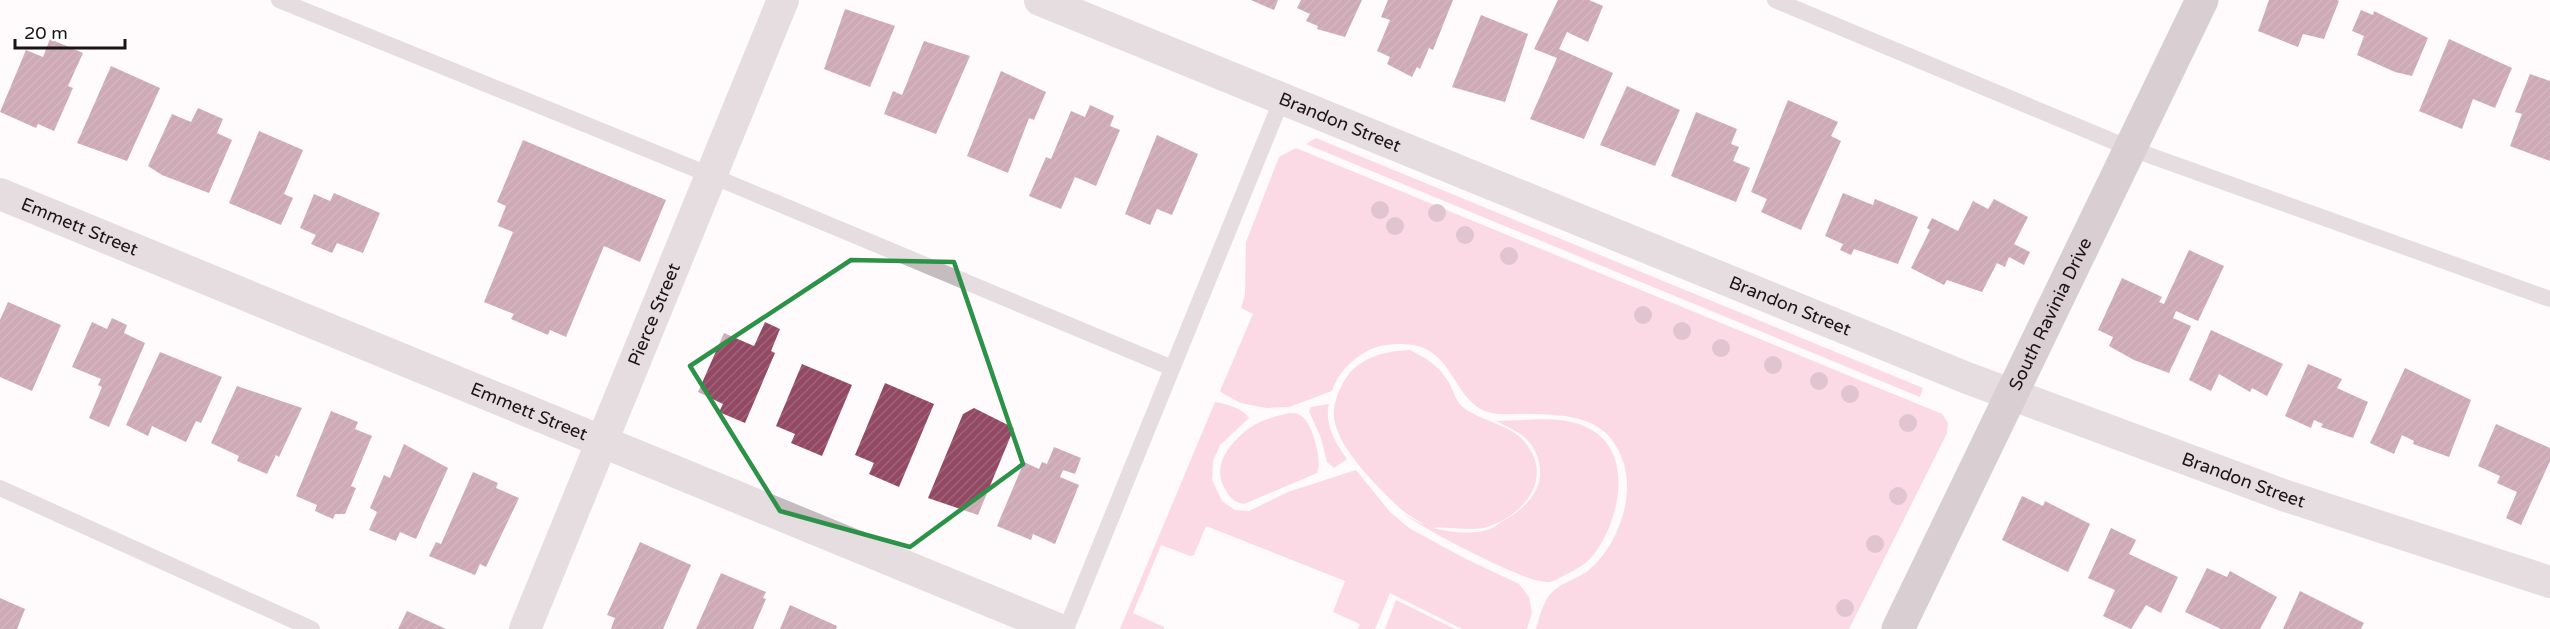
<svg xmlns="http://www.w3.org/2000/svg" width="2550" height="629" font-family="'Varela Round',sans-serif">
	<style>
		.green { fill: #f7b4c9 }
		.building { fill: url(#building-hatch) }
		.lines { fill: none; stroke-linecap: round; stroke-linejoin: round }
		.lane { stroke: #c6bbbe; stroke-width: 16 }
		.street { stroke: #c6bbbe; stroke-width: 32 }
		.secondary { stroke: #ab9b9f; stroke-width: 33 }
		.tree { fill: #ba839a }
		.marked { fill: none; stroke: #2c9248; stroke-width: 4.5; stroke-linejoin: round }
		.labels { text-anchor: middle; stroke-width: 6; stroke-linejoin: round; paint-order: stroke }
		.street-label { font-size: 18px; fill: #1b1315; stroke: #fff }
	</style>
	<defs>
		<pattern id="building-hatch" width="6" height="6" patternUnits="userSpaceOnUse" patternTransform="scale(1.5)"><rect width="6" height="6" fill="#934963"/><path d="M-1 1l2-2M0 6l6-6M5 7l2-2" fill="none" stroke="#9d6578"/></pattern>
	</defs>
	<rect width="100%" height="100%" fill="#fffafb"/>
	<g class="green">
		<polygon points="1316,138 1923,388 1920,397 1306,144"/>
		<path d="M1296 148 1942 414 1948 423 1947 433 1849 629H1536C1540 616 1544 597 1556 589 1567 580 1581 578 1591 568 1618 544 1634 499 1624 464 1608 412 1563 415 1519 414 1510 414 1500 415 1491 413 1450 402 1456 344 1402 344 1389 344 1378 345 1367 351 1350 361 1338 373 1332 391L1289 407 1266 408 1241 403 1222 393 1220 391 1253 314 1241 308 1245 294 1246 242 1279 157Z"/>
		<path d="M1410 350C1426 358 1438 365 1448 381 1453 389 1456 403 1464 408 1480 420 1508 425 1521 438 1556 473 1528 514 1487 527 1469 532 1450 526 1433 528 1450 532 1469 535 1487 530 1493 529 1498 524 1503 521 1530 506 1550 483 1535 451 1528 435 1510 428 1496 421 1525 421 1564 414 1590 429 1635 453 1619 522 1594 554 1588 563 1574 571 1565 575 1560 578 1553 582 1548 582 1535 582 1521 575 1509 570 1472 554 1439 536 1404 515L1425 525C1418 520 1409 516 1402 510 1380 490 1338 449 1334 418 1333 406 1337 394 1343 383 1356 358 1384 351 1410 350Z"/>
		<path d="M1215 402C1227 404 1242 408 1249 418L1220 445 1213 461 1212 480 1222 501 1235 510 1249 511 1288 492 1356 470 1390 512 1409 528 1464 558 1519 584 1529 597 1532 613 1527 629H1462L1390 593 1375 629H1358L1360 624 1333 612 1345 581 1206 526 1194 555 1190 556 1161 545 1133 613 1164 627V629H1120Z"/>
		<path d="M1329 404C1324 425 1336 443 1347 459L1334 468 1327 462 1321 438 1309 411 1311 407Z"/>
		<path d="M1290 413C1293 413 1297 413 1300 415 1312 421 1323 461 1317 473L1244 504C1233 502 1229 497 1224 487 1210 462 1237 434 1258 423 1268 418 1280 415 1290 413Z"/>
		<polygon points="1396,600 1455,629 1385,629"/>
	</g>
	<g class="building">
		<polygon points="1251,0 1278,0 1274,10"/>
		<polygon points="1301,0 1362,0 1345,37 1317,29 1318,26 1306,21 1310,14 1297,8"/>
		<polygon points="1388,0 1453,0 1433,50 1429,48 1420,69 1417,67 1412,77 1387,64 1390,57 1377,51 1390,20 1381,17"/>
		<polygon points="1558,0 1589,0 1603,6 1588,42 1567,32 1559,49 1613,73 1584,139 1530,119 1557,58 1534,49"/>
		<polygon points="2269,0 2337,0 2339,1 2324,39 2303,34 2298,47 2258,31"/>
		<polygon points="845,9 895,26 870,87 824,69"/>
		<polygon points="2361,10 2373,15 2374,11 2428,38 2412,76 2395,72 2357,55 2364,36 2352,31"/>
		<polygon points="1481,15 1528,34 1505,102 1452,87"/>
		<polygon points="50,39 83,53 68,86 73,88 54,131 38,124 36,128 0,112 26,50 43,57"/>
		<polygon points="2449,39 2512,68 2495,108 2473,99 2462,129 2419,111"/>
		<polygon points="924,41 970,56 936,134 884,114 893,91 902,95"/>
		<polygon points="111,66 160,88 127,161 77,143"/>
		<polygon points="1001,71 1046,92 1034,120 1029,118 1008,173 967,156"/>
		<polygon points="2530,74 2550,81 2550,161 2510,146 2522,114 2515,112"/>
		<polygon points="1627,86 1680,110 1655,166 1600,145"/>
		<polygon points="1788,100 1838,122 1831,136 1841,141 1801,230 1761,212 1767,199 1751,192"/>
		<polygon points="1090,105 1114,116 1110,126 1120,130 1096,186 1075,177 1061,209 1029,196 1046,157 1051,159 1071,111 1085,117"/>
		<polygon points="198,108 223,119 217,133 232,140 209,193 162,175 148,166 172,114 191,122"/>
		<polygon points="1696,112 1737,129 1731,144 1739,147 1733,161 1750,168 1736,202 1671,176"/>
		<polygon points="259,131 303,150 284,194 293,198 281,225 229,203"/>
		<polygon points="1157,135 1198,154 1172,215 1157,209 1150,225 1125,214"/>
		<polygon points="523,140 666,200 640,262 604,246 566,337 550,330 548,335 511,319 514,314 484,302 513,232 498,226 506,206 497,202"/>
		<polygon points="334,193 380,213 363,253 337,243 332,253 311,244 316,235 300,228 314,194 330,201"/>
		<polygon points="1843,193 1873,205 1875,199 1918,217 1898,264 1854,249 1851,255 1840,250 1843,244 1825,236"/>
		<polygon points="1994,199 2028,217 2014,244 2030,252 2024,265 2009,257 2005,267 1997,263 1982,292 1947,280 1944,285 1911,268 1930,230 1927,228 1932,218 1958,231 1973,201 1988,209"/>
		<polygon points="2189,250 2224,266 2198,321 2176,311 2173,318 2191,326 2169,373 2134,360 2109,346 2113,337 2098,330 2122,278 2162,297 2159,302 2164,304"/>
		<polygon points="8,302 61,325 32,391 0,377 0,320"/>
		<polygon points="112,318 127,325 124,333 145,343 109,427 89,418 102,387 98,385 101,379 72,367 92,322 107,329"/>
		<polygon points="765,322 780,329 771,351 775,353 745,423 719,412 723,404 698,392 724,333 754,346"/>
		<polygon points="2211,330 2283,364 2267,396 2252,388 2250,392 2219,374 2211,391 2189,380"/>
		<polygon points="160,352 222,377 201,423 196,421 186,442 152,426 148,436 126,425"/>
		<polygon points="802,364 852,385 822,456 791,443 795,434 776,426"/>
		<polygon points="2308,364 2342,379 2337,388 2368,402 2353,438 2321,427 2323,424 2314,420 2311,428 2285,416"/>
		<polygon points="2405,368 2471,400 2449,457 2413,444 2414,441 2402,435 2394,454 2370,443"/>
		<polygon points="885,383 934,404 899,487 869,474 874,463 855,455"/>
		<polygon points="237,386 302,408 279,457 276,455 267,474 237,461 239,456 211,443"/>
		<polygon points="974,408 1014,428 978,515 928,498 963,414"/>
		<polygon points="331,411 358,422 355,429 372,436 351,486 356,488 345,514 335,514 333,519 315,511 317,505 296,496"/>
		<polygon points="2496,424 2550,448 2550,461 2521,525 2506,518 2517,492 2497,483 2500,476 2478,466"/>
		<polygon points="404,444 448,468 416,539 400,532 396,541 369,530 377,512 370,508 384,475 390,478"/>
		<polygon points="1054,447 1081,458 1075,474 1063,470 1060,477 1079,485 1055,544 1033,534 1031,540 997,526 1024,462 1039,469 1042,462 1047,464"/>
		<polygon points="473,472 498,483 496,488 519,498 486,567 480,564 475,575 429,556 436,542 441,544"/>
		<polygon points="2022,496 2043,506 2045,501 2090,524 2068,572 2002,540"/>
		<polygon points="2111,528 2136,540 2129,554 2178,577 2161,613 2146,605 2131,629 2103,616 2115,590 2088,578"/>
		<polygon points="640,542 691,565 663,629 611,629 615,618 607,615"/>
		<polygon points="2207,568 2227,577 2230,571 2277,597 2260,629 2221,629 2185,612"/>
		<polygon points="721,573 766,592 763,598 766,599 753,629 696,629"/>
		<polygon points="2300,591 2364,623 2361,629 2283,629"/>
		<polygon points="0,598 25,609 17,629 0,629"/>
		<polygon points="790,605 837,626 836,629 780,629"/>
		<polygon points="407,611 446,629 398,629"/>
	</g>
	<g class="lines">
		<g class="lane">
			<polyline points="279,0 710,175 1172,368"/>
			<polyline points="1775,0 2129,148 2550,299"/>
			<polyline points="0,488 312,629"/>
			<polyline points="1066,629 1282,99"/>
		</g>
		<g class="street">
			<path id="s1" d="M1040 0 1967 378 2286 496 2550 582"/>
			<path id="s2" d="M0 194 1058 629"/>
			<path id="s3" d="M525 629 783 0"/>
		</g>
		<path class="secondary" id="s4" d="M1898 629 2202 0"/>
	</g>
	<g class="tree">
		<circle cx="1380" cy="210" r="9"/>
		<circle cx="1437" cy="213" r="9"/>
		<circle cx="1395" cy="226" r="9"/>
		<circle cx="1465" cy="235" r="9"/>
		<circle cx="1509" cy="256" r="9"/>
		<circle cx="1643" cy="315" r="9"/>
		<circle cx="1682" cy="331" r="9"/>
		<circle cx="1721" cy="348" r="9"/>
		<circle cx="1773" cy="365" r="9"/>
		<circle cx="1819" cy="381" r="9"/>
		<circle cx="1850" cy="394" r="9"/>
		<circle cx="1908" cy="423" r="9"/>
		<circle cx="1898" cy="496" r="9"/>
		<circle cx="1875" cy="544" r="9"/>
		<circle cx="1845" cy="608" r="9"/>
	</g>
	<path d="M0 0H2550V629H0ZM851 260 954 262 1023 464 910 547 780 511 690 366Z" fill="#fffafb" fill-opacity=".55" fill-rule="evenodd"/>
	<path class="marked" d="M851 260 954 262 1023 464 910 547 780 511 690 366Z"/>
	<g class="labels">
		<g class="street-label">
			<text dy="6" stroke="none"><textPath href="#s1" startOffset="324">Brandon Street</textPath></text>
			<text dy="6" stroke="none"><textPath href="#s2" startOffset="86">Emmett Street</textPath></text>
			<text dy="6" stroke="none"><textPath href="#s1" startOffset="810">Brandon Street</textPath></text>
			<text dy="6" stroke="none"><textPath href="#s3" startOffset="340">Pierce Street</textPath></text>
			<text dy="6" stroke="none"><textPath href="#s4" startOffset="350">South Ravinia Drive</textPath></text>
			<text dy="6" stroke="none"><textPath href="#s2" startOffset="572">Emmett Street</textPath></text>
			<text dy="6" stroke="none"><textPath href="#s1" startOffset="1296">Brandon Street</textPath></text>
		</g>
	</g>
	<path d="M15 39v9h110v-9" fill="none" stroke="#1b1315" stroke-width="3"/>
	<text x="24" y="39" font-size="18" fill="#1b1315" stroke="#ffffff" stroke-width="4.5" paint-order="stroke">20 m</text>
</svg>
